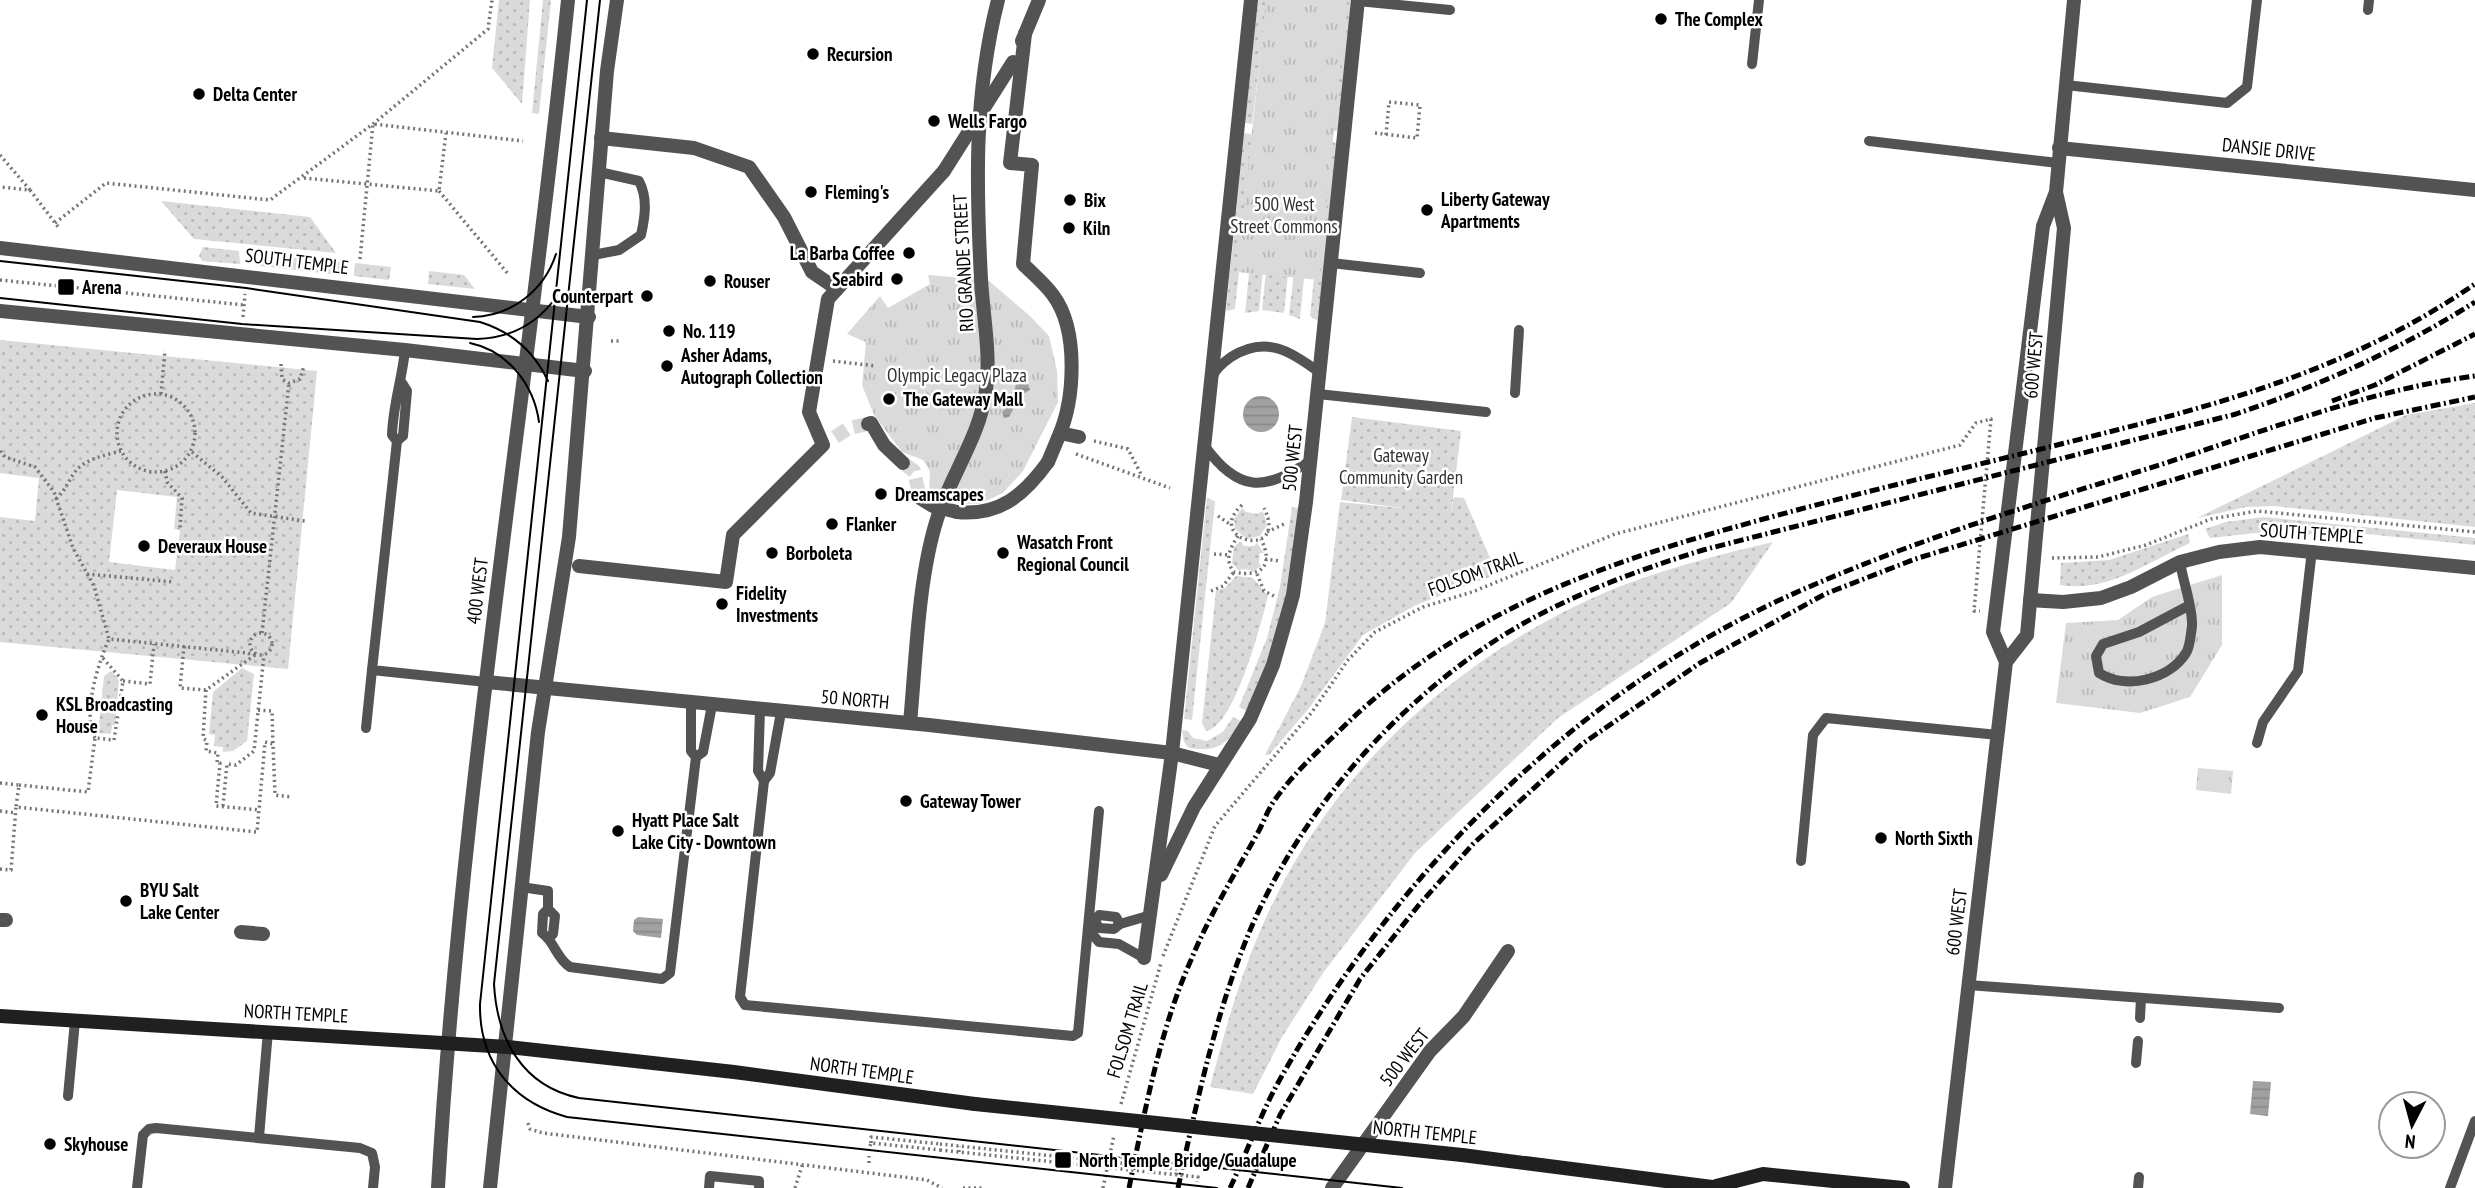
<svg xmlns="http://www.w3.org/2000/svg" width="2475" height="1188" font-family="'PT Sans Narrow',sans-serif">
	<style>
		.grass { fill: url(#grass-dots); fill-rule: evenodd }
		.park { fill: url(#park-tufts) }
		.water { fill: url(#water-rules) }
		.lines { fill: none; stroke-linecap: round; stroke-linejoin: round }
		.pedestrian-tunnel { stroke: #d9d9d9; stroke-width: 14; stroke-dasharray: 14 7; stroke-linecap: butt }
		.path { stroke: #757575; stroke-width: 3.5; stroke-dasharray: 2 3.5; stroke-linecap: butt }
		.service { stroke: #535353; stroke-width: 10 }
		.pedestrian { stroke: #535353; stroke-width: 14 }
		.minor { stroke: #535353; stroke-width: 14 }
		.tertiary { stroke: #535353; stroke-width: 14 }
		.secondary { stroke: #202020; stroke-width: 14 }
		.tram { stroke: #000; stroke-width: 2 }
		.rail { stroke: #000; stroke-width: 5; stroke-dasharray: 10 3.5 2 3.5; stroke-linecap: butt }
		.path-bridge { stroke: #757575; stroke-width: 3.5; stroke-dasharray: 2 3.5; stroke-linecap: butt }
		.pedestrian-bridge { stroke: #535353; stroke-width: 14 }
		.secondary-bridge { stroke: #202020; stroke-width: 14 }
		.poi-dot { fill: #000; stroke: #fff; stroke-width: 2.5 }
		.labels { text-anchor: middle; stroke-width: 5; stroke-linejoin: round; paint-order: stroke }
		.poi-label { font-size: 19px; font-weight: bold; fill: #000; stroke: #fff; text-anchor: start }
		.street-label { font-size: 19px; fill: #000; stroke: #fff }
		.park-label { font-size: 19px; fill: #313131; stroke: #fff }
	</style>
	<defs>
		<pattern id="grass-dots" width="8" height="8" patternUnits="userSpaceOnUse" patternTransform="scale(1.75)"><rect width="8" height="8" fill="#dadada"/><path d="M2 2h.1M6 6h.1" fill="none" stroke="#b9b9b9" stroke-width="1.8" stroke-linecap="round"/></pattern>
		<pattern id="park-tufts" width="24" height="20" patternUnits="userSpaceOnUse" patternTransform="scale(1.75)"><rect width="24" height="20" fill="#dadada"/><path d="M3 7l-1-3M5 7V3M7 7l1-3M15 17l-1-3M17 17v-4M19 17l1-3" fill="none" stroke="#b9b9b9"/></pattern>
		<pattern id="water-rules" width="6" height="5" patternUnits="userSpaceOnUse" patternTransform="scale(1.75)"><rect width="6" height="5" fill="#a1a1a1"/><path d="M0 2.5h6" fill="none" stroke="#898989"/></pattern>
	</defs>
	<rect width="100%" height="100%" fill="#fff"/>
	<g class="grass">
		<polygon points="499,0 530,0 522,104 492,68"/>
		<polygon points="543,0 551,0 539,114 532,113"/>
		<polygon points="1258,0 1267,0 1252,124 1245,123"/>
		<polygon points="1343,0 1352,0 1338,131 1331,130"/>
		<polygon points="1244,133 1251,134 1253,139 1235,309 1226,311"/>
		<polygon points="1331,142 1337,143 1318,321 1310,316 1328,145"/>
		<polygon points="1314,176 1300,319 1289,315 1294,273 1288,273 1284,313 1262,310 1266,271 1263,271 1259,311 1245,313 1258,186"/>
		<polygon points="161,201 310,217 336,253 194,239"/>
		<polygon points="203,247 239,251 240,264 202,261 199,256"/>
		<polygon points="262,253 349,263 348,276 260,266"/>
		<polygon points="355,263 391,267 389,280 354,276"/>
		<polygon points="429,271 464,275 475,289 428,284"/>
		<path d="M0 340 317 371 288 669 0 642V517L35 521 39 478 0 473ZM117 490 177 497 174 529 180 530 175 570 109 562Z"/>
		<polygon points="2475,403 2475,527 2274,506 2246,507 2197,518 2406,415"/>
		<polygon points="1352,417 1461,431 1451,514 1454,497 1464,498 1497,574 1416,605 1363,635 1310,707 1269,755 1265,755 1301,686 1325,623 1340,502 1411,509 1341,500"/>
		<polygon points="1207,497 1215,502 1192,720 1184,719"/>
		<polygon points="1292,507 1299,508 1289,590 1273,652 1247,711 1239,707 1267,638 1280,587"/>
		<polygon points="1242,508 1246,512 1257,514 1263,511 1267,525 1260,536 1247,539 1235,529 1234,519"/>
		<polygon points="2263,517 2475,538 2475,545 2328,530 2308,535 2265,532 2210,538 2205,529 2226,522"/>
		<path d="M2188 534 2190 543C2148 562 2108 593 2060 585L2061 563 2109 560Z"/>
		<polygon points="1240,541 1244,546 1254,546 1257,543 1264,553 1260,553 1259,563 1261,566 1251,573 1251,570 1241,569 1240,572 1232,563 1234,547"/>
		<path d="M1773 542 1731 603 1558 718 1415 853 1323 973 1282 1037 1253 1094 1210 1087C1226 1026 1243 965 1271 907 1338 765 1462 654 1606 592 1659 570 1717 555 1773 542Z"/>
		<path d="M1236 576 1253 578 1268 596C1262 621 1234 728 1206 731L1202 723 1216 591 1225 588Z"/>
		<polygon points="242,668 254,674 247,741 233,751 223,752 223,747 214,746 215,735 209,734 213,692"/>
		<polygon points="111,671 119,680 115,725 112,725 111,734 98,733 104,676"/>
		<path d="M1233 717 1241 721C1226 745 1218 752 1189 748L1184 742 1182 730 1188 731 1193 738 1207 741 1223 732Z"/>
	</g>
	<g class="park">
		<polygon points="1266,0 1347,0 1319,280 1237,272"/>
		<polygon points="928,275 988,280 1030,316 1049,336 1057,371 1058,402 1023,471 1003,493 979,504 942,503 929,494 930,471 923,460 902,452 874,415 862,385 866,342 847,334 880,296 888,308 930,284"/>
		<polygon points="2222,575 2222,645 2190,697 2140,713 2056,703 2066,623 2118,620 2152,597"/>
		<polygon points="2198,768 2233,771 2231,794 2196,790"/>
	</g>
	<g class="water">
		<polygon points="1023,381 1028,384 1030,390 1021,395 1009,417 1004,418 1002,412 1012,402 1016,384"/>
		<circle cx="1261" cy="414" r="18"/>
		<polygon points="638,917 663,919 661,938 637,935 633,931 634,920"/>
		<polygon points="2253,1081 2271,1082 2268,1116 2250,1114"/>
	</g>
	<g class="lines">
		<g class="pedestrian-tunnel">
			<polyline points="835,437 849,428 868,424"/>
			<polyline points="903,463 914,471 920,498"/>
		</g>
		<g class="path">
			<polyline points="1375,133 1417,138 1420,105 1389,102 1386,135"/>
			<polyline points="0,155 30,190 0,187"/>
			<polyline points="304,178 439,191 446,133"/>
			<polyline points="30,190 59,228"/>
			<polyline points="439,191 509,275"/>
			<polyline points="55,223 106,183 270,200 373,124 488,29 492,0"/>
			<polyline points="360,259 373,124 523,141"/>
			<polyline points="0,280 244,305"/>
			<polyline points="243,317 245,294"/>
			<polyline points="611,341 619,341"/>
			<polyline points="833,361 876,366"/>
			<polyline points="281,364 282,379 289,383 300,379 304,366"/>
			<circle cx="156" cy="433" r="39"/>
			<polyline points="161,394 165,350"/>
			<polyline points="1094,441 1128,449 1141,474"/>
			<polyline points="0,451 5,457 35,467 54,492 73,548 94,586 109,639 257,654"/>
			<polyline points="192,452 222,477 251,513 305,521"/>
			<polyline points="1076,454 1170,488"/>
			<polyline points="165,471 167,482 182,498 180,529"/>
			<path d="M56 499C66 490 68 481 75 472 84 459 106 455 121 451"/>
			<path d="M1242 505C1202 541 1290 561 1264 508"/>
			<polyline points="1218,516 1231,525"/>
			<polyline points="1267,532 1284,524"/>
			<path d="M1238 536C1230 548 1224 560 1234 572 1262 578 1274 565 1261 539"/>
			<polyline points="1214,554 1229,555"/>
			<polyline points="2052,558 2098,557 2146,545 2211,519 2257,511 2475,532"/>
			<polyline points="1265,559 1279,561"/>
			<polyline points="87,574 174,582"/>
			<polyline points="1257,574 1264,591 1274,596"/>
			<polyline points="1211,591 1223,586 1234,572"/>
			<polyline points="262,633 289,383"/>
			<circle cx="261" cy="644" r="11"/>
			<polyline points="184,646 180,688 206,690 255,655"/>
			<polyline points="123,681 150,684 154,644"/>
			<polyline points="206,690 203,738 207,741 206,751 218,753 217,763 220,763 216,806 259,810"/>
			<polyline points="258,710 272,711 273,744"/>
			<path d="M95 738C82 713 98 664 109 639"/>
			<polyline points="0,783 19,785 16,807"/>
			<polyline points="19,785 88,792 95,738 114,740 123,681 101,656"/>
			<polyline points="223,806 227,764 236,765 254,751 264,655"/>
			<polyline points="0,811 16,813"/>
			<polyline points="0,869 11,870 16,807 257,832 265,742 273,744 275,795 292,797"/>
			<polyline points="1163,956 1215,826 1312,712 1348,660 1375,632 1423,607 1472,592 1615,534 1960,445 1976,423 1991,419 1974,611 1980,611"/>
			<polyline points="1121,1104 1161,963"/>
			<polyline points="528,1123 530,1129 543,1133 927,1180 942,1188"/>
			<polyline points="871,1143 871,1137 940,1144"/>
			<polyline points="870,1146 871,1143 940,1150"/>
			<polyline points="959,1152 959,1146"/>
			<polyline points="869,1163 869,1156"/>
			<polyline points="1123,1169 1123,1163"/>
			<polyline points="795,1188 803,1163"/>
			<polyline points="963,1188 985,1188"/>
			<polyline points="1103,1188 1114,1135"/>
		</g>
		<g class="service">
			<polyline points="1358,1 1450,10"/>
			<polyline points="2368,10 2369,0"/>
			<polyline points="1752,64 1759,0"/>
			<polyline points="2066,85 2227,103 2247,87 2257,0"/>
			<polyline points="1869,141 2058,163"/>
			<path d="M593 255 619 250 641 235C645 217 648 198 639 181L599 172"/>
			<polyline points="1331,263 1420,273"/>
			<path d="M1213 376C1216 368 1224 362 1231 357 1266 335 1291 351 1320 373"/>
			<path d="M402 383 407 391 403 436 397 441 392 435C393 404 402 380 405 350"/>
			<polyline points="1515,393 1519,330"/>
			<polyline points="1318,394 1486,412"/>
			<polyline points="397,441 372,670 486,682"/>
			<path d="M1204 445C1238 493 1265 492 1311 460"/>
			<path d="M2180 562C2183 582 2193 607 2192 626 2191 633 2190 647 2186 653 2169 680 2126 690 2099 673L2096 656 2103 644 2139 632 2188 606"/>
			<polyline points="691,703 691,751 696,757 703,752 712,705"/>
			<polyline points="760,710 758,771 764,781 770,773 781,712"/>
			<polyline points="366,728 372,670"/>
			<polyline points="2257,743 2263,722 2298,671 2312,550"/>
			<polyline points="764,781 740,997 745,1005 1073,1036 1078,1033 1099,811"/>
			<polyline points="1801,861 1813,735 1826,718 1998,735"/>
			<polyline points="521,887 548,891 548,909"/>
			<polyline points="1095,921 1099,928 1114,929 1120,924 1151,915"/>
			<polyline points="1120,924 1116,917 1099,915 1088,929 1099,942 1119,944 1144,958"/>
			<path d="M549 938 553 934 555 916 548 909 543 914 542 933C555 942 556 958 570 967L662 979 670 973 696 757"/>
			<polyline points="1968,985 2279,1008"/>
			<polyline points="2140,1018 2141,998"/>
			<polyline points="2136,1063 2138,1041"/>
			<polyline points="68,1096 75,1021"/>
			<polyline points="259,1137 268,1031"/>
			<polyline points="137,1188 143,1135 149,1129 156,1128 360,1148 372,1153 375,1167 373,1188"/>
			<polyline points="709,1188 710,1176 759,1181 759,1188"/>
			<polyline points="2138,1188 2139,1177"/>
			<polyline points="2450,1188 2475,1121"/>
		</g>
		<g class="pedestrian">
			<path d="M1025 34 1010 163 1032 165 1023 264C1033 274 1045 284 1053 295 1079 330 1075 400 1058 438"/>
			<polyline points="1022,41 1039,0"/>
			<polyline points="601,138 694,148 749,167 784,217 812,272 837,289"/>
			<polyline points="868,424 871,423 884,445 903,463"/>
			<polyline points="1060,433 1079,437"/>
			<path d="M957 512C1000 516 1024 495 1048 462"/>
			<polyline points="579,566 726,582 733,535 823,445 809,412 828,299 944,171"/>
			<polyline points="0,920 6,920"/>
			<polyline points="241,932 263,934"/>
		</g>
		<g class="minor">
			<polyline points="2059,148 2475,190"/>
			<polyline points="2030,600 2063,602 2101,598 2131,587 2180,562 2219,552 2260,547 2475,568"/>
			<polyline points="486,682 929,725 1172,753 1219,765"/>
			<path d="M910 723C916 660 918 579 937 519 951 474 980 437 986 390 991 354 983 316 981 279 976 183 974 94 998 0"/>
			<polyline points="1161,875 1194,807 1250,719 1273,665 1293,595 1306,502 1358,0"/>
			<polyline points="1144,958 1172,753 1251,0"/>
			<polyline points="1332,1188 1430,1051 1464,1016 1508,951"/>
		</g>
		<g class="tertiary">
			<polyline points="0,248 589,317"/>
			<polyline points="0,311 405,350 585,371"/>
			<polyline points="2006,662 1993,632 2043,226 2056,192"/>
			<path d="M438 1188C461 790 528 396 568 0"/>
			<polyline points="490,1188 538,732 569,537 607,71 617,0"/>
			<polyline points="1945,1188 2006,662 2027,635 2064,228 2056,192 2074,0"/>
		</g>
		<g class="secondary">
			<polyline points="0,1016 508,1047 734,1072 975,1104"/>
			<polyline points="1462,1155 1720,1188"/>
			<polyline points="1716,1186 1763,1174 1903,1188"/>
		</g>
		<g class="tram">
			<path d="M587 0 480 1004C479 1062 512 1102 567 1117L1217 1188"/>
			<path d="M600 0 494 984C497 1039 522 1086 579 1098L1402 1188"/>
			<path d="M0 261 246 288 480 322C512 332 534 351 548 381"/>
			<path d="M0 298 242 324 477 339C511 338 538 323 557 296"/>
			<path d="M473 317C511 316 544 291 556 254"/>
			<path d="M470 343C508 351 534 385 539 422"/>
		</g>
		<g class="rail">
			<polyline points="2332,401 2375,385 2475,334"/>
			<path d="M1129 1188C1145 1111 1159 1032 1191 960 1209 916 1233 877 1256 836 1262 826 1266 814 1272 804 1290 777 1314 755 1337 733 1462 609 1606 562 1771 517 1870 490 1970 467 2069 442 2217 405 2347 372 2475 284"/>
			<path d="M1178 1188C1197 1101 1216 1011 1251 928 1301 812 1393 706 1499 638 1562 598 1632 572 1703 550L2236 414C2321 385 2399 350 2475 302"/>
			<path d="M1230 1188C1248 1150 1262 1110 1283 1074 1396 874 1573 695 1784 598 1898 546 2018 509 2137 472 2248 438 2360 391 2475 376"/>
			<polyline points="1248,1188 1280,1115 1360,979 1418,906 1473,844 1582,744 1700,663 1825,594 1915,559 2375,418 2475,397"/>
		</g>
		<g class="path-bridge">
			<polyline points="940,1144 1177,1169 1176,1175"/>
			<polyline points="940,1150 1198,1177 1197,1182"/>
		</g>
		<g class="pedestrian-bridge">
			<polyline points="944,171 1013,62"/>
			<polyline points="1048,462 1058,438"/>
			<polyline points="920,498 933,506 957,512"/>
		</g>
		<polyline class="secondary-bridge" points="975,1104 1462,1155"/>
	</g>
	<g class="poi-dot">
		<circle cx="1661" cy="19" r="7"/>
		<circle cx="813" cy="54" r="7"/>
		<circle cx="199" cy="94" r="7"/>
		<circle cx="934" cy="121" r="7"/>
		<circle cx="811" cy="192" r="7"/>
		<circle cx="1070" cy="200" r="7"/>
		<circle cx="1427" cy="210" r="7"/>
		<circle cx="1069" cy="228" r="7"/>
		<circle cx="909" cy="253" r="7"/>
		<circle cx="897" cy="279" r="7"/>
		<circle cx="710" cy="281" r="7"/>
		<rect x="57" y="278" width="18" height="18" rx="3.5"/>
		<circle cx="647" cy="296" r="7"/>
		<circle cx="669" cy="331" r="7"/>
		<circle cx="667" cy="366" r="7"/>
		<circle cx="889" cy="399" r="7"/>
		<circle cx="881" cy="494" r="7"/>
		<circle cx="832" cy="524" r="7"/>
		<circle cx="144" cy="546" r="7"/>
		<circle cx="772" cy="553" r="7"/>
		<circle cx="1003" cy="553" r="7"/>
		<circle cx="722" cy="604" r="7"/>
		<circle cx="42" cy="715" r="7"/>
		<circle cx="906" cy="801" r="7"/>
		<circle cx="618" cy="831" r="7"/>
		<circle cx="1881" cy="838" r="7"/>
		<circle cx="126" cy="901" r="7"/>
		<circle cx="50" cy="1144" r="7"/>
		<rect x="1054" y="1151" width="18" height="18" rx="3.5"/>
	</g>
	<g class="labels">
		<g class="poi-label">
			<text x="1675" y="26">The Complex</text>
			<text x="827" y="61">Recursion</text>
			<text x="213" y="101">Delta Center</text>
			<text x="948" y="128">Wells Fargo</text>
			<text x="825" y="199">Fleming's</text>
			<text x="1441" y="206">Liberty Gateway<tspan x="1441" dy="22">Apartments</tspan></text>
			<text x="1084" y="207">Bix</text>
			<text x="1083" y="235">Kiln</text>
			<text x="895" y="260" text-anchor="end">La Barba Coffee</text>
			<text x="883" y="286" text-anchor="end">Seabird</text>
			<text x="724" y="288">Rouser</text>
			<text x="82" y="294">Arena</text>
			<text x="633" y="303" text-anchor="end">Counterpart</text>
			<text x="683" y="338">No. 119</text>
			<text x="681" y="362">Asher Adams,<tspan x="681" dy="22">Autograph Collection</tspan></text>
			<text x="903" y="406">The Gateway Mall</text>
			<text x="895" y="501">Dreamscapes</text>
			<text x="846" y="531">Flanker</text>
			<text x="1017" y="549">Wasatch Front<tspan x="1017" dy="22">Regional Council</tspan></text>
			<text x="158" y="553">Deveraux House</text>
			<text x="786" y="560">Borboleta</text>
			<text x="736" y="600">Fidelity<tspan x="736" dy="22">Investments</tspan></text>
			<text x="56" y="711">KSL Broadcasting<tspan x="56" dy="22">House</tspan></text>
			<text x="920" y="808">Gateway Tower</text>
			<text x="632" y="827">Hyatt Place Salt<tspan x="632" dy="22">Lake City - Downtown</tspan></text>
			<text x="1895" y="845">North Sixth</text>
			<text x="140" y="897">BYU Salt<tspan x="140" dy="22">Lake Center</tspan></text>
			<text x="64" y="1151">Skyhouse</text>
			<text x="1079" y="1167">North Temple Bridge/Guadalupe</text>
		</g>
		<g class="street-label">
			<text transform="translate(2269 149) rotate(6)" y="7">DANSIE DRIVE</text>
			<text transform="translate(297 261) rotate(7)" y="7">SOUTH TEMPLE</text>
			<text transform="translate(963 263) rotate(-93)" y="7">RIO GRANDE STREET</text>
			<text transform="translate(2033 365) rotate(-85)" y="7">600 WEST</text>
			<text transform="translate(1292 458) rotate(-84)" y="7">500 WEST</text>
			<text transform="translate(2312 533) rotate(4)" y="7">SOUTH TEMPLE</text>
			<text transform="translate(1475 573) rotate(-20)" y="7">FOLSOM TRAIL</text>
			<text transform="translate(477 591) rotate(-83)" y="7">400 WEST</text>
			<text transform="translate(855 699) rotate(5)" y="7">50 NORTH</text>
			<text transform="translate(1956 922) rotate(-83)" y="7">600 WEST</text>
			<text transform="translate(296 1013) rotate(3)" y="7">NORTH TEMPLE</text>
			<text transform="translate(1127 1030) rotate(-73)" y="7">FOLSOM TRAIL</text>
			<text transform="translate(1404 1057) rotate(-52)" y="7">500 WEST</text>
			<text transform="translate(862 1070) rotate(8)" y="7">NORTH TEMPLE</text>
			<text transform="translate(1425 1132) rotate(6)" y="7">NORTH TEMPLE</text>
		</g>
		<g class="park-label">
			<text x="1284" y="211">500 West<tspan x="1284" dy="22">Street Commons</tspan></text>
			<text x="957" y="382">Olympic Legacy Plaza</text>
			<text x="1401" y="462">Gateway<tspan x="1401" dy="22">Community Garden</tspan></text>
		</g>
	</g>
	<g transform="translate(2412 1125) rotate(186)"><circle r="33" fill="#ffffff" stroke="#999999" stroke-width="2"/>
	<path d="M0-5L12 26L0 18L-12 26Z" fill="#000000"/>
	<text y="-10" font-size="19" font-weight="bold" text-anchor="middle" fill="#000000">N</text>
	</g>
</svg>
